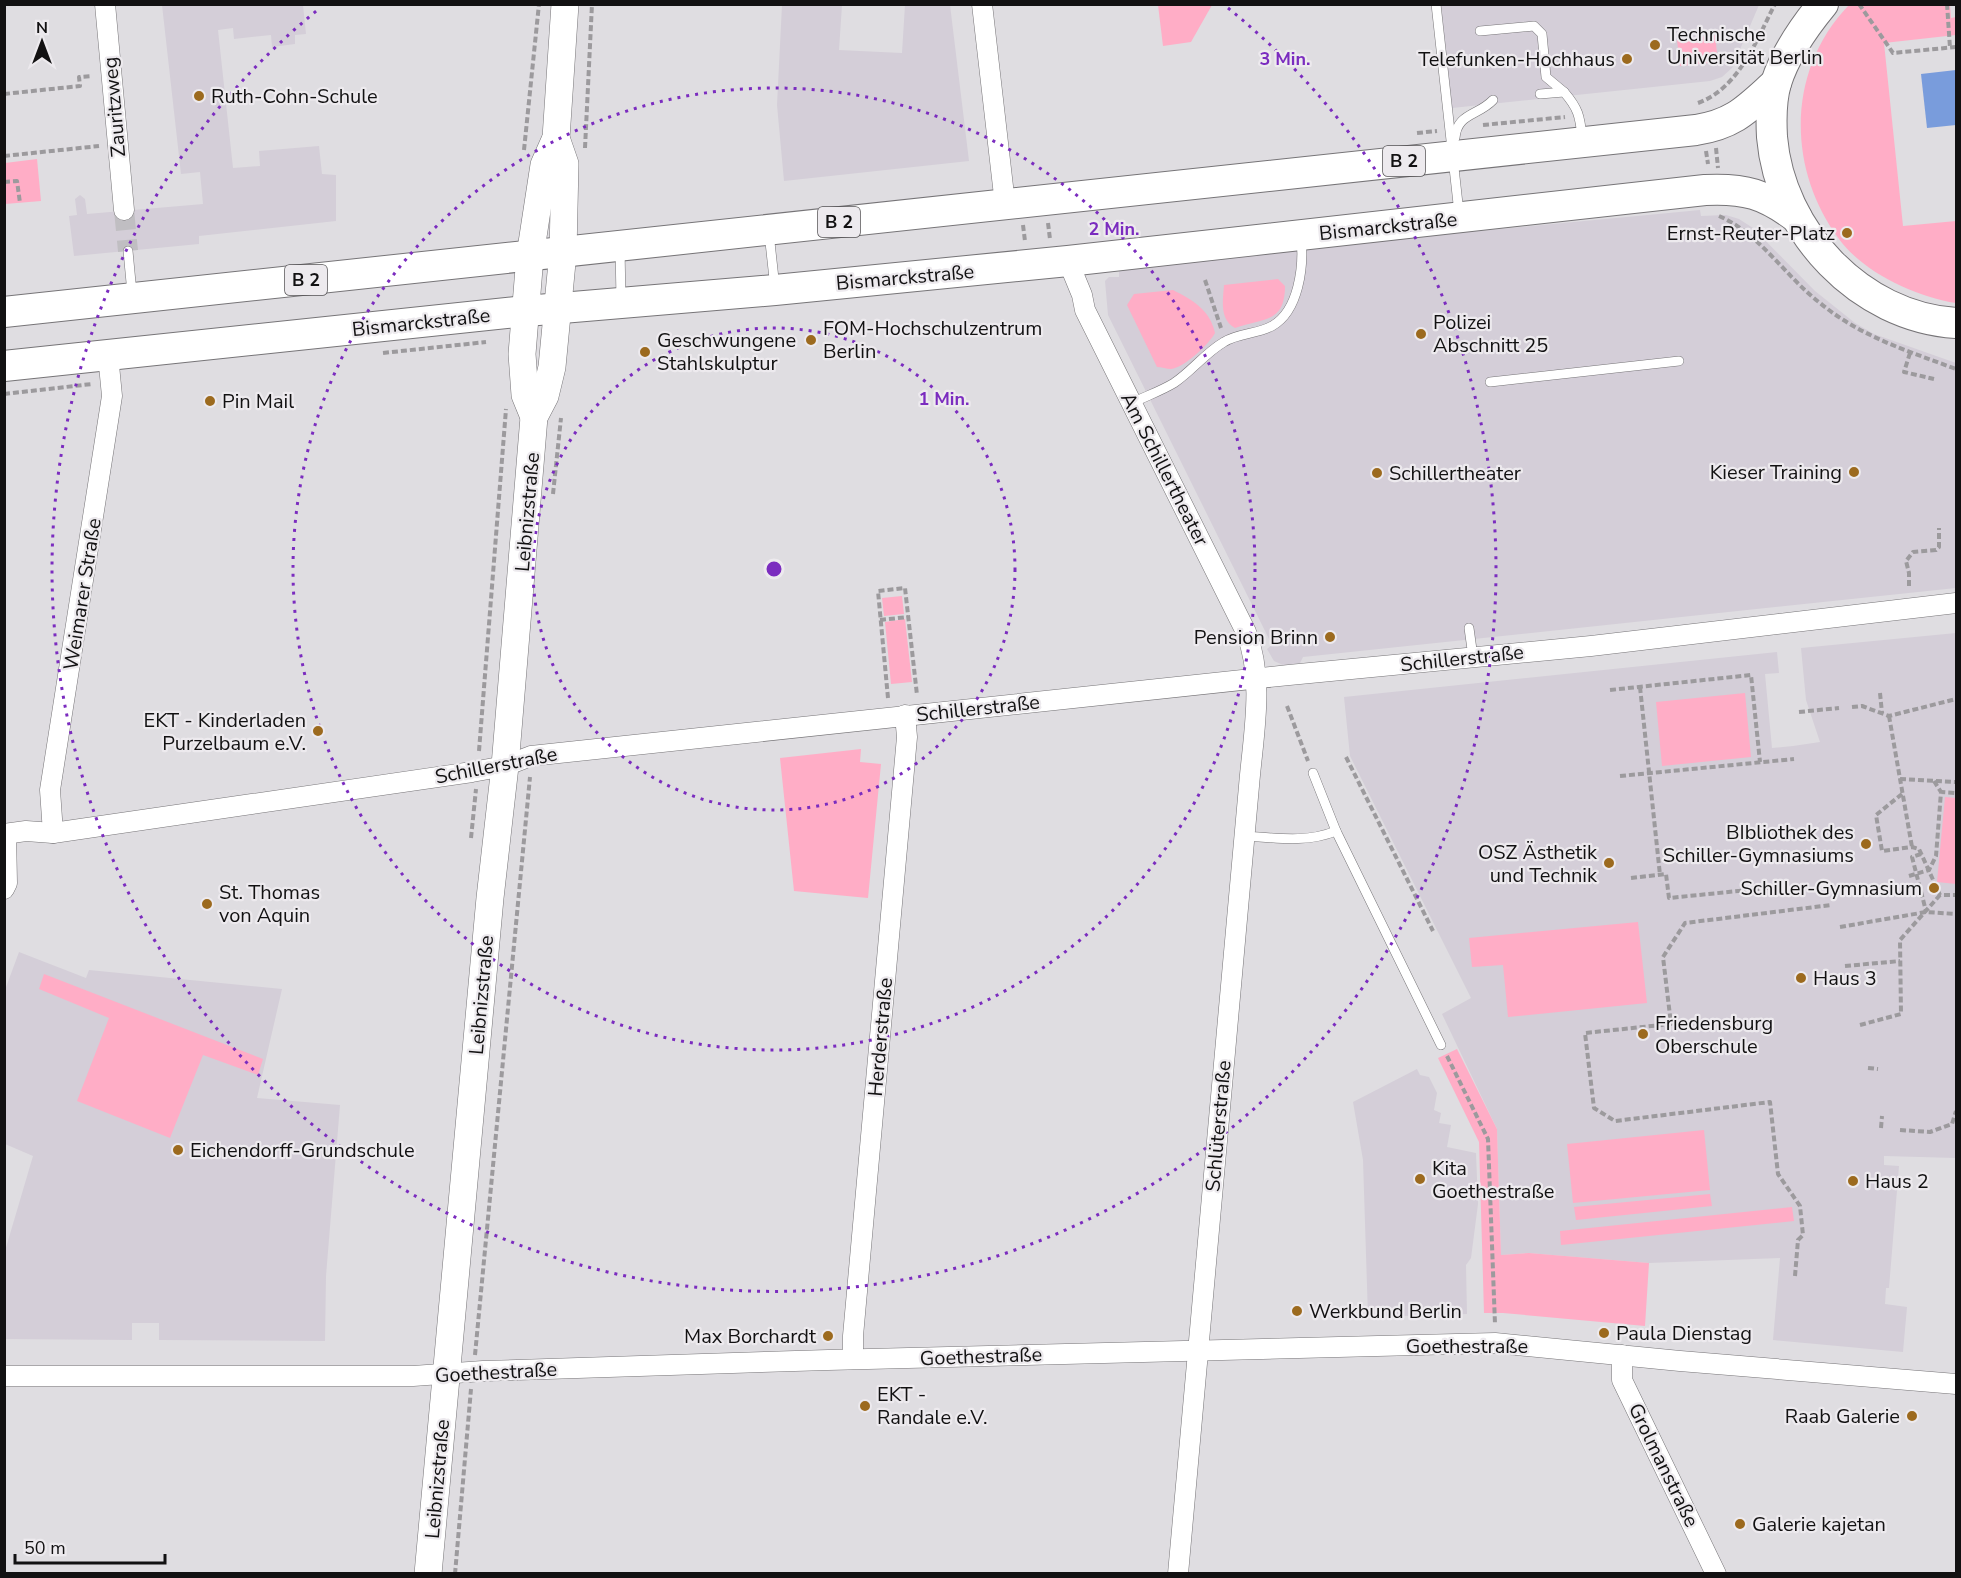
<svg xmlns="http://www.w3.org/2000/svg" width="1961" height="1578" font-family="'Nunito Sans',sans-serif">
	<style>
		.built { fill: #d4ced8 }
		.green { fill: #ffadc6 }
		.water { fill: #799cdc }
		.lines { fill: none; stroke-linecap: round; stroke-linejoin: round }
		.street-tunnel { stroke: #c0bec2; stroke-width: 20; stroke-dasharray: 20 10; stroke-linecap: butt }
		.lane-casing { stroke: #767477; stroke-width: 10 }
		.street-casing { stroke: #767477; stroke-width: 21 }
		.secondary-casing { stroke: #767477; stroke-width: 28 }
		.primary-casing { stroke: #767477; stroke-width: 32 }
		.path { stroke: #9c9a9d; stroke-width: 4; stroke-dasharray: 6 3; stroke-linecap: butt }
		.lane { stroke: #fff; stroke-width: 9 }
		.street { stroke: #fff; stroke-width: 20 }
		.secondary { stroke: #fff; stroke-width: 27 }
		.primary { stroke: #fff; stroke-width: 30 }
		.ring { fill: none; stroke: #7b2cbf; stroke-width: 3; stroke-dasharray: 3 6 }
		.poi-dot { fill: #9c6a1e; stroke: #edeaee; stroke-width: 2 }
		.labels { text-anchor: middle; stroke-width: 4.5; stroke-linejoin: round; paint-order: stroke }
		.shield { fill: #edeaee; stroke: #545254; stroke-width: 1.5 }
		.shield-label { font-size: 18px; font-weight: bold; fill: #121112 }
		.poi-label { font-size: 20px; fill: #121112; stroke: #edeaee; text-anchor: start }
		.street-label { font-size: 20px; fill: #121112; stroke: #edeaee }
		.centre { fill: #7b2cbf; stroke: #edeaee; stroke-width: 3 }
		.ring-label { font-size: 18px; text-anchor: middle; font-weight: bold; fill: #7b2cbf; stroke: #edeaee; stroke-width: 4.5; stroke-linejoin: round; paint-order: stroke }
	</style>
	<rect width="100%" height="100%" fill="#dfdde1"/>
	<g class="built">
		<polygon points="162,5 303,5 306,34 295,35 295,44 272,47 271,35 234,39 233,28 218,30 233,168 260,166 259,151 319,146 322,174 336,175 336,221 199,236 199,244 74,256 69,216 77,215 75,199 80,195 85,199 87,214 203,204 200,172 181,174"/>
		<polygon points="782,5 842,5 839,50 902,53 905,5 950,5 969,161 784,181 777,105"/>
		<polygon points="1441,5 1759,5 1732,68 1722,77 1710,81 1452,108"/>
		<polygon points="1700,210 1701,216 1726,215 1739,219 1753,228 1815,291 1855,323 1874,334 1956,363 1956,588 1303,657 1300,663 1283,665 1274,661 1267,649 1272,645 1108,315 1105,281 1109,277 1119,277 1119,270 1459,233"/>
		<polygon points="1956,633 1956,1158 1884,1156 1884,1165 1899,1166 1889,1288 1886,1288 1885,1304 1907,1307 1903,1352 1773,1340 1780,1258 1649,1263 1529,1253 1501,1255 1497,1129 1442,1014 1471,998 1350,756 1344,697 1777,652 1779,673 1765,674 1772,748 1793,746 1820,742 1806,700 1801,648"/>
		<polygon points="19,952 86,978 89,970 282,989 257,1098 340,1105 326,1276 325,1341 159,1340 159,1323 132,1323 132,1340 4,1339 5,1251 33,1156 5,1144 5,990"/>
		<polygon points="1417,1069 1420,1075 1429,1077 1437,1093 1434,1110 1441,1113 1439,1123 1451,1125 1447,1147 1476,1153 1478,1204 1471,1258 1466,1265 1467,1314 1368,1317 1363,1160 1353,1102"/>
	</g>
	<g class="green">
		<polygon points="1158,5 1158,4 1212,5 1191,42 1163,46"/>
		<path d="M1849 5H1950L1951 18 1956 17V35L1884 43 1903 226 1956 221V303C1916 297 1864 273 1839 239 1786 168 1787 69 1849 5Z"/>
		<polygon points="1715,35 1718,62 1680,66 1677,40"/>
		<polygon points="37,159 41,201 5,204 5,163"/>
		<path d="M1278 279 1285 286C1285 324 1262 318 1235 328 1219 319 1223 300 1224 285Z"/>
		<path d="M1173 290C1193 300 1210 310 1215 333 1209 344 1184 368 1171 369 1167 369 1161 367 1157 367L1127 305 1134 294Z"/>
		<polygon points="902,596 904,614 884,616 882,598"/>
		<polygon points="905,619 912,682 891,684 885,622"/>
		<polygon points="1745,693 1751,757 1662,766 1656,702"/>
		<polygon points="861,749 860,762 881,764 868,898 794,891 780,758"/>
		<polygon points="1945,797 1956,798 1956,884 1937,882"/>
		<polygon points="1638,922 1647,1003 1508,1017 1503,965 1472,967 1469,938"/>
		<polygon points="44,974 263,1059 258,1075 203,1055 170,1138 77,1101 109,1018 39,989"/>
		<polygon points="1457,1049 1497,1129 1501,1255 1529,1253 1649,1263 1645,1326 1503,1313 1484,1313 1479,1142 1438,1058"/>
		<polygon points="1704,1130 1710,1190 1573,1203 1567,1144"/>
		<polygon points="1710,1194 1712,1206 1576,1220 1574,1207"/>
		<polygon points="1792,1207 1794,1221 1561,1245 1560,1231"/>
	</g>
	<polygon class="water" points="1956,70 1956,125 1927,128 1921,74"/>
	<g class="lines">
		<polyline class="street-tunnel" points="124,210 128,251"/>
		<defs>
			<g id="lane">
				<polyline points="1436,4 1459,213"/>
				<polyline points="1480,31 1534,26 1542,34 1546,77 1564,92"/>
				<path d="M1540 94 1564 92C1578 108 1580 116 1582 137"/>
				<path d="M1455 138C1457 113 1478 116 1493 100"/>
				<polyline points="769,233 775,288"/>
				<polyline points="620,249 621,298"/>
				<polyline points="128,251 132,293"/>
				<polyline points="1490,382 1679,361"/>
				<path d="M1132 403C1146 396 1161 391 1174 383 1192 371 1205 353 1224 342 1238 333 1258 334 1272 326 1299 311 1304 266 1301 238"/>
				<polyline points="1469,628 1473,657"/>
				<polyline points="1336,831 1441,1045"/>
				<path d="M1245 836C1276 838 1307 843 1336 831L1313 773"/>
			</g>
			<g id="street">
				<polyline points="105,4 124,210"/>
				<polyline points="982,4 1005,204"/>
				<path d="M1068 261 1082 295 1085 310 1246 632C1265 680 1253 736 1249 786L1178 1574"/>
				<polyline points="53,833 50,790 112,396 108,355"/>
				<polyline points="4,834 26,831 53,833 472,772 505,766 531,756 1289,675 1591,646 1956,603"/>
				<polyline points="4,889 7,883 6,834"/>
				<polyline points="1622,1355 1622,1380 1716,1574"/>
				<polyline points="853,1359 853,1336 907,737 905,715"/>
				<polyline points="4,1376 413,1376 483,1371 828,1360 1495,1343 1680,1361 1956,1384"/>
			</g>
			<g id="secondary">
				<polyline points="534,417 525,395 522,354 530,256 544,165 556,138 565,4"/>
				<polyline points="428,1574 490,898 505,766 534,417 545,396 552,367 563,252 565,164 556,138"/>
			</g>
			<g id="primary">
				<path d="M1823 4C1804 27 1785 54 1776 83 1771 100 1771 119 1772 137 1780 232 1860 317 1956 323"/>
				<path d="M4 312 1696 130C1735 124 1748 108 1776 83"/>
				<path d="M4 366 526 311 775 290 1068 261 1705 190C1745 188 1765 194 1797 218"/>
			</g>
		</defs>
		<use href="#lane" class="lane-casing"/>
		<use href="#street" class="street-casing"/>
		<use href="#secondary" class="secondary-casing"/>
		<use href="#primary" class="primary-casing"/>
		<g class="path">
			<polyline points="1859,4 1893,53 1956,47"/>
			<polyline points="1947,4 1950,48"/>
			<polyline points="4,94 80,86 79,77 92,76"/>
			<path d="M1698 103C1739 88 1756 41 1775 4"/>
			<polyline points="1483,125 1565,117"/>
			<polyline points="1417,133 1437,131"/>
			<polyline points="585,148 592,4"/>
			<polyline points="1716,148 1718,168"/>
			<polyline points="524,150 539,4"/>
			<polyline points="1706,151 1708,164"/>
			<polyline points="4,156 99,146"/>
			<polyline points="4,182 17,181 20,203"/>
			<path d="M1719 216C1760 234 1785 276 1820 303 1861 337 1908 351 1956 369"/>
			<polyline points="1048,223 1050,239"/>
			<polyline points="1023,225 1025,241"/>
			<polyline points="1205,280 1221,328"/>
			<polyline points="383,353 486,342"/>
			<polyline points="1910,353 1904,372 1934,379"/>
			<polyline points="4,394 92,384"/>
			<polyline points="553,494 561,418"/>
			<polyline points="1909,586 1909,573 1906,561 1913,552 1936,550 1939,547 1939,528"/>
			<polyline points="880,620 908,617"/>
			<polyline points="1640,687 1660,875"/>
			<polyline points="1610,690 1751,675 1760,762"/>
			<polyline points="1880,693 1882,713"/>
			<polyline points="888,698 878,591 905,588 917,695"/>
			<polyline points="1287,706 1308,761"/>
			<polyline points="1852,707 1862,706 1889,716 1956,699"/>
			<polyline points="1799,712 1839,708"/>
			<polyline points="1889,716 1912,847"/>
			<polyline points="479,751 506,409"/>
			<polyline points="1346,757 1433,931"/>
			<polyline points="1620,776 1794,759"/>
			<polyline points="1900,779 1956,782"/>
			<polyline points="1934,781 1941,792"/>
			<polyline points="1902,794 1876,815 1882,851 1912,847 1919,849 1940,895 1956,895"/>
			<polyline points="471,838 476,789"/>
			<polyline points="1921,854 1912,857 1926,911"/>
			<polyline points="1909,876 1929,870 1936,856 1941,792 1956,793"/>
			<polyline points="1631,878 1666,874 1669,898 1768,888"/>
			<polyline points="1840,927 1926,912 1956,914"/>
			<polyline points="1845,966 1900,961"/>
			<polyline points="1860,1025 1901,1014 1900,940 1940,895"/>
			<polyline points="1447,1056 1488,1139 1495,1324"/>
			<polyline points="1868,1068 1878,1069"/>
			<polyline points="1881,1128 1882,1116"/>
			<polyline points="1900,1130 1930,1132 1952,1124 1956,1111"/>
			<polyline points="1795,1276 1798,1240 1803,1235 1800,1206 1778,1174 1770,1102 1615,1121 1594,1108 1585,1033 1671,1024 1663,957 1685,923 1831,905"/>
			<polyline points="475,1355 530,777"/>
			<polyline points="455,1574 471,1389"/>
		</g>
		<use href="#lane" class="lane"/>
		<use href="#street" class="street"/>
		<use href="#secondary" class="secondary"/>
		<use href="#primary" class="primary"/>
	</g>
	<g class="ring">
		<circle cx="774" cy="569" r="241"/>
		<circle cx="774" cy="569" r="481"/>
		<path d="M1228 8A722 722 0 1 1 320 8"/>
	</g>
	<g class="poi-dot">
		<circle cx="1655" cy="45" r="6"/>
		<circle cx="1627" cy="59" r="6"/>
		<circle cx="199" cy="96" r="6"/>
		<circle cx="1847" cy="233" r="6"/>
		<circle cx="1421" cy="334" r="6"/>
		<circle cx="811" cy="340" r="6"/>
		<circle cx="645" cy="352" r="6"/>
		<circle cx="210" cy="401" r="6"/>
		<circle cx="1854" cy="472" r="6"/>
		<circle cx="1377" cy="473" r="6"/>
		<circle cx="1330" cy="637" r="6"/>
		<circle cx="318" cy="731" r="6"/>
		<circle cx="1866" cy="844" r="6"/>
		<circle cx="1609" cy="863" r="6"/>
		<circle cx="1934" cy="888" r="6"/>
		<circle cx="207" cy="904" r="6"/>
		<circle cx="1801" cy="978" r="6"/>
		<circle cx="1643" cy="1034" r="6"/>
		<circle cx="178" cy="1150" r="6"/>
		<circle cx="1420" cy="1179" r="6"/>
		<circle cx="1853" cy="1181" r="6"/>
		<circle cx="1297" cy="1311" r="6"/>
		<circle cx="1604" cy="1333" r="6"/>
		<circle cx="828" cy="1336" r="6"/>
		<circle cx="865" cy="1406" r="6"/>
		<circle cx="1912" cy="1416" r="6"/>
		<circle cx="1740" cy="1524" r="6"/>
	</g>
	<g class="labels">
		<g class="shield">
			<rect x="1383" y="146" width="42" height="30" rx="4.5"/>
			<rect x="818" y="207" width="42" height="30" rx="4.5"/>
			<rect x="285" y="265" width="42" height="30" rx="4.5"/>
		</g>
		<g class="shield-label">
			<text x="1404" y="167">B 2</text>
			<text x="839" y="228">B 2</text>
			<text x="306" y="286">B 2</text>
		</g>
		<g class="poi-label">
			<text x="1667" y="41">Technische<tspan x="1667" dy="23">Universität Berlin</tspan></text>
			<text x="1615" y="66" text-anchor="end">Telefunken-Hochhaus</text>
			<text x="211" y="103">Ruth-Cohn-Schule</text>
			<text x="1835" y="240" text-anchor="end">Ernst-Reuter-Platz</text>
			<text x="1433" y="329">Polizei<tspan x="1433" dy="23">Abschnitt 25</tspan></text>
			<text x="823" y="335">FOM-Hochschulzentrum<tspan x="823" dy="23">Berlin</tspan></text>
			<text x="657" y="347">Geschwungene<tspan x="657" dy="23">Stahlskulptur</tspan></text>
			<text x="222" y="408">Pin Mail</text>
			<text x="1842" y="479" text-anchor="end">Kieser Training</text>
			<text x="1389" y="480">Schillertheater</text>
			<text x="1318" y="644" text-anchor="end">Pension Brinn</text>
			<text x="306" y="727" text-anchor="end">EKT - Kinderladen<tspan x="306" dy="23">Purzelbaum e.V.</tspan></text>
			<text x="1854" y="839" text-anchor="end">BIbliothek des<tspan x="1854" dy="23">Schiller-Gymnasiums</tspan></text>
			<text x="1597" y="859" text-anchor="end">OSZ Ästhetik<tspan x="1597" dy="23">und Technik</tspan></text>
			<text x="1922" y="895" text-anchor="end">Schiller-Gymnasium</text>
			<text x="219" y="899">St. Thomas<tspan x="219" dy="23">von Aquin</tspan></text>
			<text x="1813" y="985">Haus 3</text>
			<text x="1655" y="1030">Friedensburg<tspan x="1655" dy="23">Oberschule</tspan></text>
			<text x="190" y="1157">Eichendorff-Grundschule</text>
			<text x="1432" y="1175">Kita<tspan x="1432" dy="23">Goethestraße</tspan></text>
			<text x="1865" y="1188">Haus 2</text>
			<text x="1309" y="1318">Werkbund Berlin</text>
			<text x="1616" y="1340">Paula Dienstag</text>
			<text x="816" y="1343" text-anchor="end">Max Borchardt</text>
			<text x="877" y="1401">EKT -<tspan x="877" dy="23">Randale e.V.</tspan></text>
			<text x="1900" y="1423" text-anchor="end">Raab Galerie</text>
			<text x="1752" y="1531">Galerie kajetan</text>
		</g>
		<g class="street-label">
			<text transform="translate(114 107) rotate(-95)" y="7">Zauritzweg</text>
			<text transform="translate(1388 226) rotate(-6)" y="7">Bismarckstraße</text>
			<text transform="translate(905 277) rotate(-5)" y="7">Bismarckstraße</text>
			<text transform="translate(421 322) rotate(-6)" y="7">Bismarckstraße</text>
			<text transform="translate(1165 469) rotate(63)" y="7">Am Schillertheater</text>
			<text transform="translate(527 512) rotate(-85)" y="7">Leibnizstraße</text>
			<text transform="translate(82 594) rotate(-81)" y="7">Weimarer Straße</text>
			<text transform="translate(1462 658) rotate(-6)" y="7">Schillerstraße</text>
			<text transform="translate(978 708) rotate(-6)" y="7">Schillerstraße</text>
			<text transform="translate(496 765) rotate(-11)" y="7">Schillerstraße</text>
			<text transform="translate(481 995) rotate(-85)" y="7">Leibnizstraße</text>
			<text transform="translate(880 1037) rotate(-85)" y="7">Herderstraße</text>
			<text transform="translate(1218 1126) rotate(-85)" y="7">Schlüterstraße</text>
			<text x="1467" y="1353">Goethestraße</text>
			<text transform="translate(981 1356) rotate(-2)" y="7">Goethestraße</text>
			<text transform="translate(496 1372) rotate(-3)" y="7">Goethestraße</text>
			<text transform="translate(1664 1465) rotate(64)" y="7">Grolmanstraße</text>
			<text transform="translate(437 1479) rotate(-85)" y="7">Leibnizstraße</text>
		</g>
	</g>
	<circle cx="774" cy="569" r="9" class="centre"/>
	<g class="ring-label">
		<text x="1285" y="65">3 Min.</text>
		<text x="1114" y="235">2 Min.</text>
		<text x="944" y="405">1 Min.</text>
	</g>
	<rect width="1961" height="1578" fill="none" stroke="#121112" stroke-width="12"/>
	<g transform="translate(42 42)" stroke="#edeaee" stroke-width="4.5" paint-order="stroke">
	<path d="M0-4.5L10 22L0 15L-10 22Z" fill="#121112"/>
	<text y="-9" font-size="16" font-weight="bold" text-anchor="middle" fill="#121112">N</text>
	</g>
	<path d="M15 1554v9h150v-9" fill="none" stroke="#121112" stroke-width="3"/>
	<text x="24" y="1554" font-size="18" fill="#121112" stroke="#edeaee" stroke-width="4.5" paint-order="stroke">50 m</text>
</svg>
